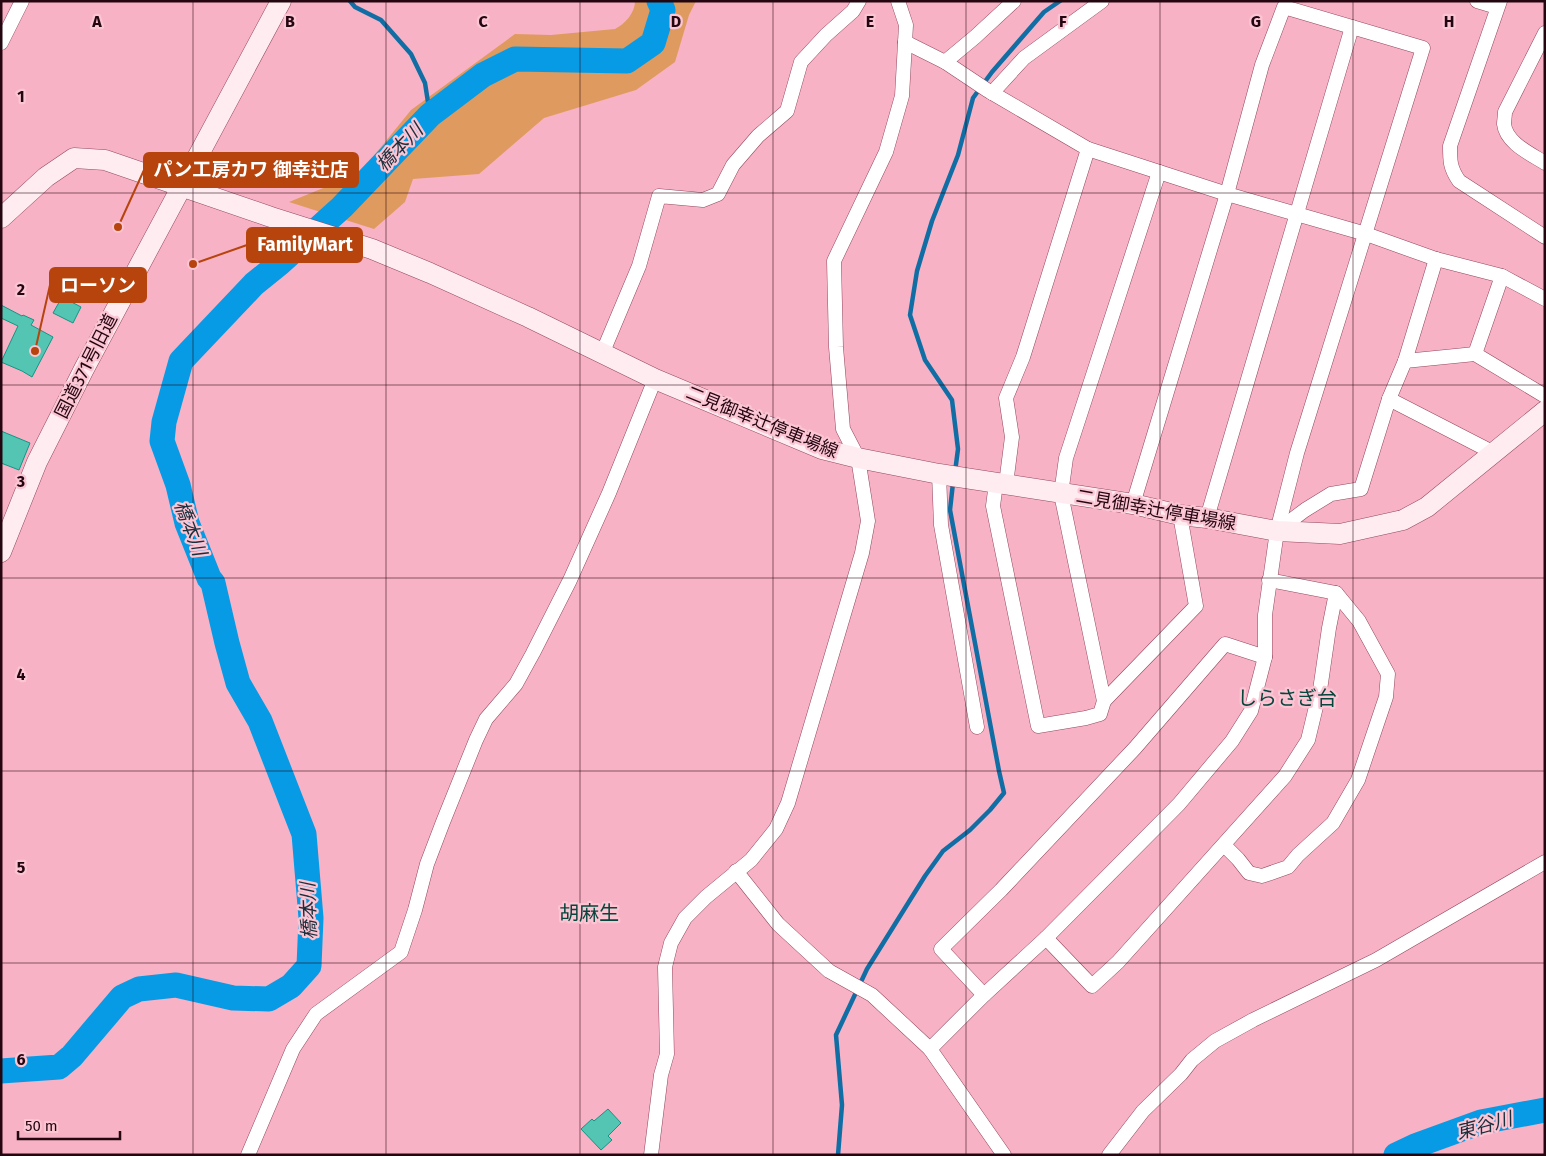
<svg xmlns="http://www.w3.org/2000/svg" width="1546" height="1156" font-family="'Fira Sans','Noto Sans JP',sans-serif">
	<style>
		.green { fill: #df9b5f }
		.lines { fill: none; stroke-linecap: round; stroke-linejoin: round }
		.stream { stroke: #106ea5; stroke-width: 4.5 }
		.river { stroke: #079be5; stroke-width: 25 }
		.building { fill: #54c5b2; stroke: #109685 }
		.street-casing { stroke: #944860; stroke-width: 15 }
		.secondary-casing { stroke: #944860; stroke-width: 21 }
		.street { stroke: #fff; stroke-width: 14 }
		.secondary { stroke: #feecf1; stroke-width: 20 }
		.grid { fill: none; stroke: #240611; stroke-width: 1; stroke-opacity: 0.55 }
		.labels { text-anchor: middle; stroke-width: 4.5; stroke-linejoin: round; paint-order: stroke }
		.street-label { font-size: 18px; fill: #240611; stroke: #fbc5d3 }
		.water-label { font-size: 19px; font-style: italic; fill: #1a2e3c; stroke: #fbc5d3 }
		.quarter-label { font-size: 20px; fill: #06443c; stroke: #fbc5d3 }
		.grid-label { font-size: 16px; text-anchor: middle; font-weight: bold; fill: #240611; stroke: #fbc5d3; stroke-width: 4.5; stroke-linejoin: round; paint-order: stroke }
		.leader { fill: none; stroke: #b7440d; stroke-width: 2 }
		.callout-dot { fill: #b7440d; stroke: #fbc5d3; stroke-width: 2 }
		.callout { fill: #b7440d; stroke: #b7440d; stroke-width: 2 }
		.callout-label { font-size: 19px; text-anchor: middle; font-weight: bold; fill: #fff }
	</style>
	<rect width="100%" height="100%" fill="#f8b2c5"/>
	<path class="green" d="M635 1H696L689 15 675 62 636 90 544 118 479 174 413 179 405 202 374 229 289 202 360 173 411 110 515 34 551 35 615 29C625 24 635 13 635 1Z"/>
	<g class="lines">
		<g class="stream">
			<polyline points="350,1 355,7 381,20 411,54 425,83 430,115"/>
			<polyline points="955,472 958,449 952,400 925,360 910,315 917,271 932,221 958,155 973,98 992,72 1044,12 1060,1"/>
			<polyline points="838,1155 842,1105 836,1035 867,969 925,876 943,851 970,830 990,810 1004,793 999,771 950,510 953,483"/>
		</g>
		<g class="river">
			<polyline points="1,1071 59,1067 72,1056 122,997 139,989 176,985 233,998 269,999 291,986 309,966 311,918 304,834 260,721 238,683 227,643 213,583 209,578 187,523 178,485 162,441 164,422 181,361 254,284 280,263 342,207 430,115 483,75 515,59 627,61 653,43 663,10 659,1"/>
			<polyline points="1396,1155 1415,1146 1481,1122 1545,1110"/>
		</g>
	</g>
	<g class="building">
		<polygon points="62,297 81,307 73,323 53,313"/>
		<polygon points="1,305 22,316 23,315 34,320 31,325 53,337 32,377 22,371 1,362 18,326 1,318"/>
		<polygon points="1,431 30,443 19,470 1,463"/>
		<polygon points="608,1109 621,1123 608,1136 612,1140 601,1150 581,1129 592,1119 594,1121"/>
	</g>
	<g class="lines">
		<defs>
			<g id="street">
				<polyline points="1477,1 1497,7"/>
				<path d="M1500 1 1450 146C1450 161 1450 168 1459 181L1545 237"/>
				<path d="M1545 33 1505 112C1505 116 1504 121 1504 124 1506 143 1531 154 1545 163"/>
				<polyline points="905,42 945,62 987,90 1088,149 1227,194 1366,234 1436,259 1502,276 1545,299"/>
				<polyline points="1,43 22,1"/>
				<polyline points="945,62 975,37 1014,1"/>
				<polyline points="992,93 1024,58 1102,1"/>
				<polyline points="1159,172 1066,458 1061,494 1104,701 1196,606 1180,515"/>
				<polyline points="602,354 639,266 659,196 703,200 718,194 733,165 758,136 787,111 801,62 826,35 853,11 859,1"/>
				<polyline points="1475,354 1502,276"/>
				<polyline points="1405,361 1475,354 1545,396"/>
				<polyline points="1389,399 1494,453"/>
				<polyline points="939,474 941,525 977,727"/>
				<polyline points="996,483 993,506 1038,726 1086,718 1100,714 1104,701"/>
				<polyline points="1006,484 1012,437 1006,398 1023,357 1088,149"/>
				<polyline points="1207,518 1352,27"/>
				<polyline points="1277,531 1305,510 1331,494 1361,489 1389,399 1405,361 1436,259"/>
				<polyline points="1224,845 1238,859 1249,873 1262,876 1288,867 1298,855 1333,823 1358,780 1386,697 1388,674 1359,621 1336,593 1269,580"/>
				<polyline points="736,871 778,924 829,971 872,995 930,1049 1004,1155"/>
				<polyline points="1046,938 1092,986 1118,962 1285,776 1308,740 1320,690 1329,628 1336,593"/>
				<polyline points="984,995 941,949 1001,890 1135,748 1225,644 1265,657"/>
				<polyline points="930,1049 984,995 1046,938 1179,804 1232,741 1251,711 1265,657 1265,615 1277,531 1297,453 1423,48 1284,7 1262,65 1227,194 1133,504"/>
				<polyline points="248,1155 293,1049 316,1014 401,952 415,910 427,864 443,822 476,740 486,719 516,684 533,653 570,580 609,493 655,379"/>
				<polyline points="651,1155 661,1075 667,1054 665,967 671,943 685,918 706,897 751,860 776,829 788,803 862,553 868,521 858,458 843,429 836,347 834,261 886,152 902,96 906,25 898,1"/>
				<polyline points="1109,1155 1143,1111 1181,1074 1192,1060 1215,1041 1253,1020 1376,960 1545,862"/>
			</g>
			<g id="secondary">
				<polyline points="1,218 46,177 74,158 105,160 271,217 372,249 430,273 528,317 655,379 822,449 858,458 939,474 1133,504 1180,515 1207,518 1277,531 1340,534 1403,520 1427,507 1545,411"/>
				<polyline points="1,552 37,462 84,369 281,1"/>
			</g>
		</defs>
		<use href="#street" class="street-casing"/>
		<use href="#secondary" class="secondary-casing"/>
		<use href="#street" class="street"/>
		<use href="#secondary" class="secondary"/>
	</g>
	<path class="grid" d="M193 1V1155M386 1V1155M580 1V1155M773 1V1155M966 1V1155M1160 1V1155M1353 1V1155M1 193H1545M1 385H1545M1 578H1545M1 771H1545M1 963H1545"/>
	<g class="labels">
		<g class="street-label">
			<text transform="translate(86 366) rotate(-63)" y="6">国道371号旧道</text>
			<text transform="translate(762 422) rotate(22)" y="6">二見御幸辻停車場線</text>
			<text transform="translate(1156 510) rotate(10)" y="6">二見御幸辻停車場線</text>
		</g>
		<g class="water-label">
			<text transform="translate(399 147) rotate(-46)" y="7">橋本川</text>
			<text transform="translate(191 528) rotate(69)" y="7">橋本川</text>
			<text transform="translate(308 911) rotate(-92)" y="7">橋本川</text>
			<text transform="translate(1484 1125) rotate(-15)" y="7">東谷川</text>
		</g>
		<g class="quarter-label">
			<text x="1287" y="705">しらさぎ台</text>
			<text x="589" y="920">胡麻生</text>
		</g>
	</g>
	<g class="grid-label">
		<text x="97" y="27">A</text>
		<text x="290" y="27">B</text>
		<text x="483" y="27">C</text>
		<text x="676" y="27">D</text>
		<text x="870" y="27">E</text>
		<text x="1063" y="27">F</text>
		<text x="1256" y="27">G</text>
		<text x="1449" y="27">H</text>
		<text x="21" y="102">1</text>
		<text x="21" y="295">2</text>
		<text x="21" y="487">3</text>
		<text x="21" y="680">4</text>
		<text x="21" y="873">5</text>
		<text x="21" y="1065">6</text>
	</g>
	<path class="leader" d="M118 227L144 170M193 264L247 245M35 351L50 285"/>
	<g class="callout-dot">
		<circle cx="118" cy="227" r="5"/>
		<circle cx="193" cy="264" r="5"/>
		<circle cx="35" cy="351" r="5"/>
	</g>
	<g class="callout">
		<rect x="144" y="153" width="214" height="34" rx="5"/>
		<rect x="247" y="228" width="115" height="34" rx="5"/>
		<rect x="50" y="268" width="96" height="34" rx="5"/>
	</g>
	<g class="callout-label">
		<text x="251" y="176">パン工房カワ 御幸辻店</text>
		<text x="305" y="251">FamilyMart</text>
		<text x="98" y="292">ローソン</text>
	</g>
	<rect width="1546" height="1156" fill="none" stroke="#240611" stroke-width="5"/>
	<path d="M18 1131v8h102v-8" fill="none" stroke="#240611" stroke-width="2.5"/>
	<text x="25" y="1131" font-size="15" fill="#240611" stroke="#fbc5d3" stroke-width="4" paint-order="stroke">50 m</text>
</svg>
